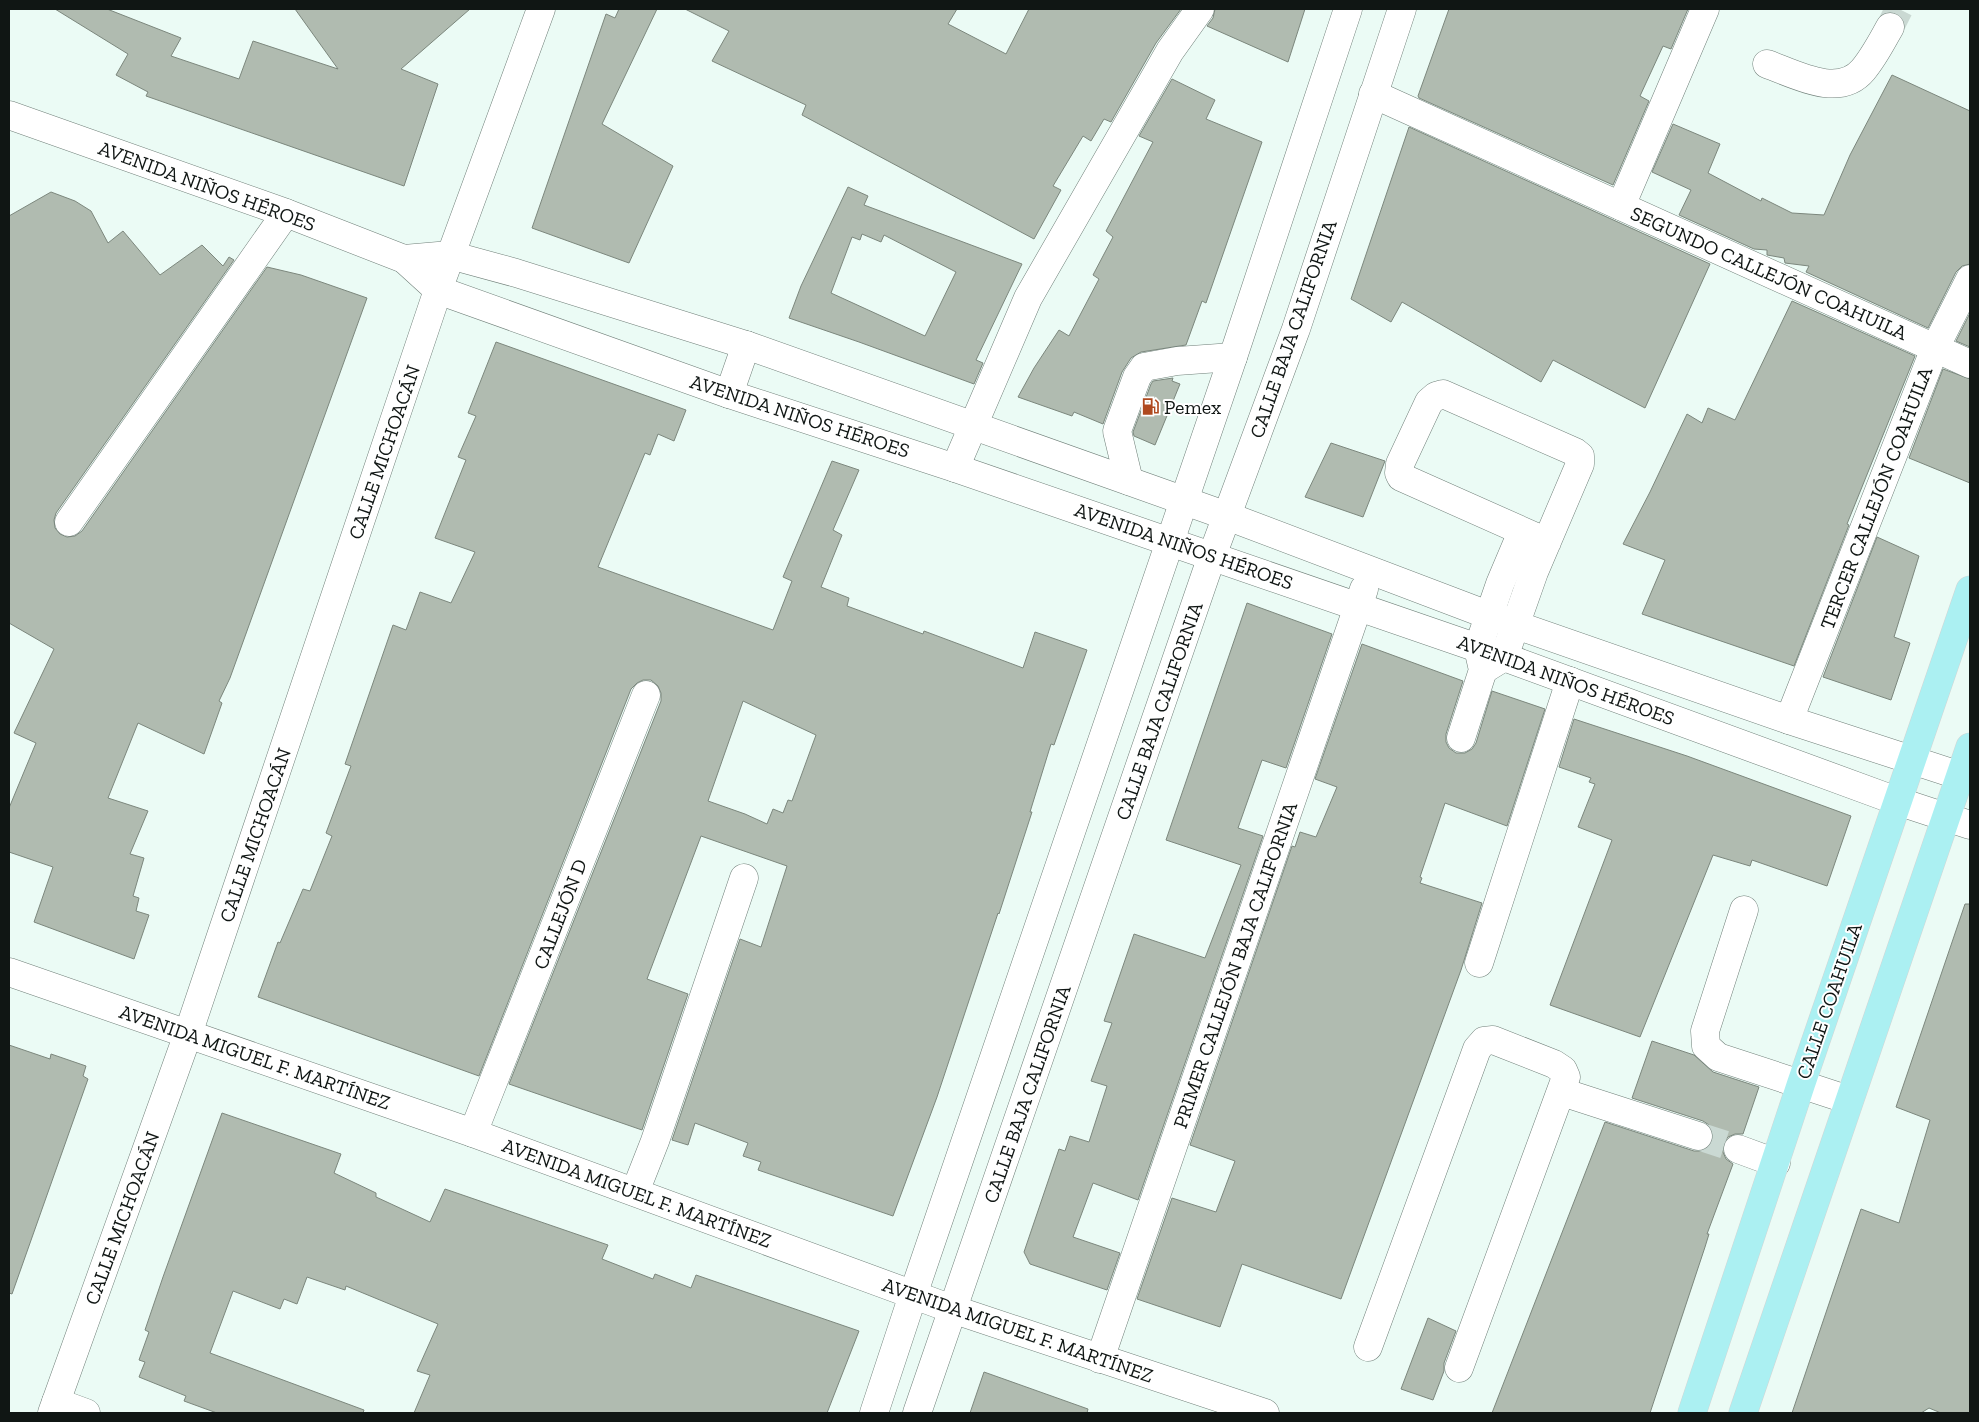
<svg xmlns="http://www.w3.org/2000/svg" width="1979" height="1422" font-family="'Zilla Slab',serif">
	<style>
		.building { fill: #b0bbb0; stroke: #7c877d; fill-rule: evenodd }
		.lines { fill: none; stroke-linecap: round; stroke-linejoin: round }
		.minor-tunnel { stroke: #cad9d3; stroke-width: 28; stroke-dasharray: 28 14; stroke-linecap: butt }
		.minor-casing { stroke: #71807a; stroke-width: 29 }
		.major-casing { stroke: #d4d5d5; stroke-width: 29 }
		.minor { stroke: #fff; stroke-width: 28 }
		.major { stroke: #abf0f2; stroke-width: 28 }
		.labels { text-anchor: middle; stroke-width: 4; stroke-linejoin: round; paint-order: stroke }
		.street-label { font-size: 20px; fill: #101614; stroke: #fff }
		.poi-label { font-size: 20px; fill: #101614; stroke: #fff; text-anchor: start }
	</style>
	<rect width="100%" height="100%" fill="#ebfbf5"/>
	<g class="building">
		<polygon points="55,9 107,9 181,38 171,56 239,79 253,41 338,69 295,9 470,9 401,69 438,84 404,186 146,96 148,92 116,75 128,54"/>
		<polygon points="619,9 657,9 602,124 673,166 629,263 532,228 606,14 615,18"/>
		<polygon points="685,9 957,9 948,24 1006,54 1029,9 1181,9 1156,43 1111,122 1104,119 1091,141 1083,136 1053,186 1061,190 1034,239 802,115 806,105 712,61 729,31"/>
		<polygon points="1215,9 1305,9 1288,62 1207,26 1213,18"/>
		<polygon points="1449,9 1688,9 1671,49 1663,46 1640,96 1649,101 1613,185 1419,98 1418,96"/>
		<polygon points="1892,75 1970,111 1970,264 1962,266 1956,272 1928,328 1806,272 1809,266 1785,263 1784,258 1767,255 1767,250 1754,249 1679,215 1691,190 1652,172 1673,124 1720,144 1708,173 1761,201 1762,198 1792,213 1824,215 1850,155"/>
		<polygon points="1172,79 1215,100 1206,119 1262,142 1206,303 1202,301 1186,345 1141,352 1131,358 1122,372 1103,424 1074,412 1072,416 1018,397 1034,368 1059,330 1069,336 1099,279 1093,275 1113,237 1106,231 1153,142 1139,136"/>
		<polygon points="1409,127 1710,264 1645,408 1553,360 1541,382 1402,302 1391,322 1351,299"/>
		<path d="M848 187 868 196 864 205 1022 264 976 360 983 363 974 384 859 342 789 318 801 286ZM862 234 881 242 884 235 956 272 925 336 831 293 852 237 860 240Z"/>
		<polygon points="51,192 75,201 91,211 108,243 123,231 160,275 202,245 223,266 229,257 234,260 56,513 54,520 55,528 60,534 67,537 75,536 82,531 267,267 301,275 367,298 230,678 219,701 222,703 204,754 138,723 108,798 148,811 130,854 144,858 133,896 139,898 136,911 149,915 134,959 34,922 53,867 9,852 9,808 36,743 14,733 54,649 9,623 9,216"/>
		<polygon points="1792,301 1915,356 1847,524 1849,525 1794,666 1642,614 1665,560 1623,544 1650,492 1687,414 1702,423 1708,408 1735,420"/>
		<polygon points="1970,313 1970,347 1956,341"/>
		<path d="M496 342 686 410 674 441 658 434 650 455 645 453 598 567 773 630 792 581 783 577 832 461 859 470 833 530 842 535 821 587 849 598 847 606 923 634 924 631 1023 668 1035 632 1087 650 1054 745 1051 744 1030 812H1032L999 914 998 913 937 1097 893 1216 758 1170 761 1162 743 1156 748 1143 695 1123 688 1145 672 1140 740 939 761 947 787 866 701 836 647 979 688 994 642 1130 509 1084 661 701V693L658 686 651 680H643L637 683 631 689 479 1076 258 997 278 942 280 943 303 889 310 891 332 836 326 833 351 766 345 764 393 625 406 630 420 592 451 603 475 552 435 538 466 460 458 457 476 416 468 413ZM743 701 816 735 792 801 788 800 783 813 773 809 767 824 745 814 708 801Z"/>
		<polygon points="1943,369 1970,379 1970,483 1909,458"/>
		<polygon points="1173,378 1172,381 1180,384 1155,445 1134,436 1133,432 1151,384 1153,381"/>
		<polygon points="1331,443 1385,461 1363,517 1305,497"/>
		<polygon points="1877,537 1919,556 1894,637 1910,643 1891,700 1823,677"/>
		<polygon points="1247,603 1332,634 1286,768 1262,760 1238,828 1263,836 1138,1200 1093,1183 1073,1237 1120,1253 1107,1290 1030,1264 1024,1252 1059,1149 1065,1151 1070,1136 1089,1142 1107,1086 1091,1081 1112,1023 1104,1021 1134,934 1205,958 1241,865 1166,840"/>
		<polygon points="1362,644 1463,681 1446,734 1446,742 1449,748 1456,753 1465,753 1472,749 1476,743 1492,691 1545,709 1507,826 1445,803 1420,877 1422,878 1420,883 1482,903 1461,970 1341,1299 1242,1264 1220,1327 1137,1299 1172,1198 1216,1212 1235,1161 1190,1145 1292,846 1295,847 1300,832 1316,837 1337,787 1315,779"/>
		<polygon points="1574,719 1687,756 1851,816 1827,886 1752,860 1750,866 1713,855 1640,1037 1550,1005 1612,840 1578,827 1595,784 1589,782 1591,778 1559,767"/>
		<polygon points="1965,904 1970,904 1970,1413 1941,1413 1929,1408 1921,1413 1792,1413 1861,1209 1899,1223 1930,1120 1896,1107"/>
		<polygon points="1652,1041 1694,1055 1713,1072 1759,1087 1743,1134 1735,1134 1728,1137 1723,1144 1723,1152 1726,1159 1733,1164 1707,1234 1709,1234 1705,1247 1650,1413 1492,1413 1605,1122 1694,1151 1702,1151 1708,1148 1713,1141 1713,1132 1709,1125 1703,1121 1632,1098"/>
		<polygon points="9,1045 50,1059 51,1054 86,1066 83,1076 88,1079 12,1294 9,1293"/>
		<polygon points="222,1113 341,1154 334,1173 376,1193 376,1197 430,1222 445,1189 608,1245 602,1259 653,1279 655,1274 691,1288 696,1275 859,1331 827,1413 414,1413 430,1375 417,1371 438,1324 346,1286 345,1290 307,1277 297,1304 284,1299 280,1309 233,1291 210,1353 364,1410 363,1413 217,1413 184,1401 186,1396 139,1377 145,1362 139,1360 149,1332 145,1330 163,1277"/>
		<polygon points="1428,1318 1456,1331 1444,1363 1444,1371 1433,1400 1401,1389"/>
		<polygon points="984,1372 1088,1409 1087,1413 970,1413"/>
	</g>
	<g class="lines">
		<g class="minor-tunnel">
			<polyline points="1890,27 1899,9"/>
			<polyline points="1698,1136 1738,1149"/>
		</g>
		<defs>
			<g id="minor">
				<path d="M1767 64C1795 74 1839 99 1863 70 1874 57 1882 41 1890 27"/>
				<polyline points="1373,94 1970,364"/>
				<polyline points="9,115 286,213 404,259 438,290 729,394 955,468 1504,657 1897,801 1970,825"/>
				<polyline points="1621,206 1705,9"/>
				<polyline points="404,259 450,255 516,273 746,345 1227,516 1496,618 1789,720 1970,779"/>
				<polyline points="729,394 746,345"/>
				<polyline points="955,468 1028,298 1170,51 1200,9"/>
				<polyline points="1129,481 1117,431 1137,377 1144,367 1177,361 1233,357"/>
				<polyline points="69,522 286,213"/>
				<polyline points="1483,670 1504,657 1534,572 1580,464 1580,456 1575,452 1443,394 1436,396 1429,402 1400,464 1399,473 1401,477 1547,542"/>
				<polyline points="1789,720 1935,348 1970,279"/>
				<polyline points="1461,738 1483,670 1478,648 1500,584 1522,532"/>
				<polyline points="1744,910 1705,1031 1706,1046 1718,1057 1849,1100"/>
				<polyline points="1479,963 1570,681"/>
				<polyline points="9,972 473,1133 952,1309 1265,1413"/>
				<polyline points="1562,1092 1698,1136"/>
				<polyline points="473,1133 646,695"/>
				<polyline points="1738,1149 1776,1163"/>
				<polyline points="635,1192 655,1141 744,878"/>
				<polyline points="1368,1347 1477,1049 1484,1041 1493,1040 1554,1064 1563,1070 1566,1077 1459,1368"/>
				<polyline points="1100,1359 1364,589"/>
				<polyline points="56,1402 86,1413"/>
				<polyline points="52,1413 188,1034 438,290 541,9"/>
				<polyline points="874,1413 913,1295 1233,357 1348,9"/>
				<polyline points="917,1413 1212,556 1296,329 1402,9"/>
			</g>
			<g id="major">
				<polyline points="1692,1413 1801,1084 1970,590"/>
				<polyline points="1743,1413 1970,747"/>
			</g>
		</defs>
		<use href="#minor" class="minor-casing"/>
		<use href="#major" class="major-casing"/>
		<use href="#minor" class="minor"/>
		<use href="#major" class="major"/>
	</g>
	<defs>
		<symbol id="fuel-bare" viewBox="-9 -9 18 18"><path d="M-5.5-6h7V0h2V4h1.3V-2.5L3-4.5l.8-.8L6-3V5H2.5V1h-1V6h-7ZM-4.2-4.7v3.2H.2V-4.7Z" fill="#af491f" stroke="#fff" stroke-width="2.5" paint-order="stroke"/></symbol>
	</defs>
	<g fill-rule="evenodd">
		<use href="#fuel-bare" x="1138" y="394" width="25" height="25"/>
	</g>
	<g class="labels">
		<g class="street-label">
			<text transform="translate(207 186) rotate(20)" y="7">AVENIDA NIÑOS HÉROES</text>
			<text transform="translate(1769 273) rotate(24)" y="7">SEGUNDO CALLEJÓN COAHUILA</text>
			<text transform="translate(1293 329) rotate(-71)" y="7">CALLE BAJA CALIFORNIA</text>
			<text transform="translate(800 416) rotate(18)" y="7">AVENIDA NIÑOS HÉROES</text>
			<text transform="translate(384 452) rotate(-71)" y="7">CALLE MICHOACÁN</text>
			<text transform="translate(1876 498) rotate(-69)" y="7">TERCER CALLEJÓN COAHUILA</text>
			<text transform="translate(1184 546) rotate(19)" y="7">AVENIDA NIÑOS HÉROES</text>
			<text transform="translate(1566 680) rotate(20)" y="7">AVENIDA NIÑOS HÉROES</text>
			<text transform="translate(1159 711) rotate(-71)" y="7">CALLE BAJA CALIFORNIA</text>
			<text transform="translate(255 835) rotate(-71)" y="7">CALLE MICHOACÁN</text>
			<text transform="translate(560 914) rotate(-69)" y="7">CALLEJÓN D</text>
			<text transform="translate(1235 965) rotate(-71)" y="7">PRIMER CALLEJÓN BAJA CALIFORNIA</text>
			<text transform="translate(1829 1001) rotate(-71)" y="7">CALLE COAHUILA</text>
			<text transform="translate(255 1057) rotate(19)" y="7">AVENIDA MIGUEL F. MARTÍNEZ</text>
			<text transform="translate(1027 1094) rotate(-71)" y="7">CALLE BAJA CALIFORNIA</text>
			<text transform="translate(637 1193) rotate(20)" y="7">AVENIDA MIGUEL F. MARTÍNEZ</text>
			<text transform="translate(122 1218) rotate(-70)" y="7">CALLE MICHOACÁN</text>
			<text transform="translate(1018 1330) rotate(19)" y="7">AVENIDA MIGUEL F. MARTÍNEZ</text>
		</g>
		<g class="poi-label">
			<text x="1164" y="414">Pemex</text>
		</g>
	</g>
	<rect width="1979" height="1422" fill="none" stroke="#101614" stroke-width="20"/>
</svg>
